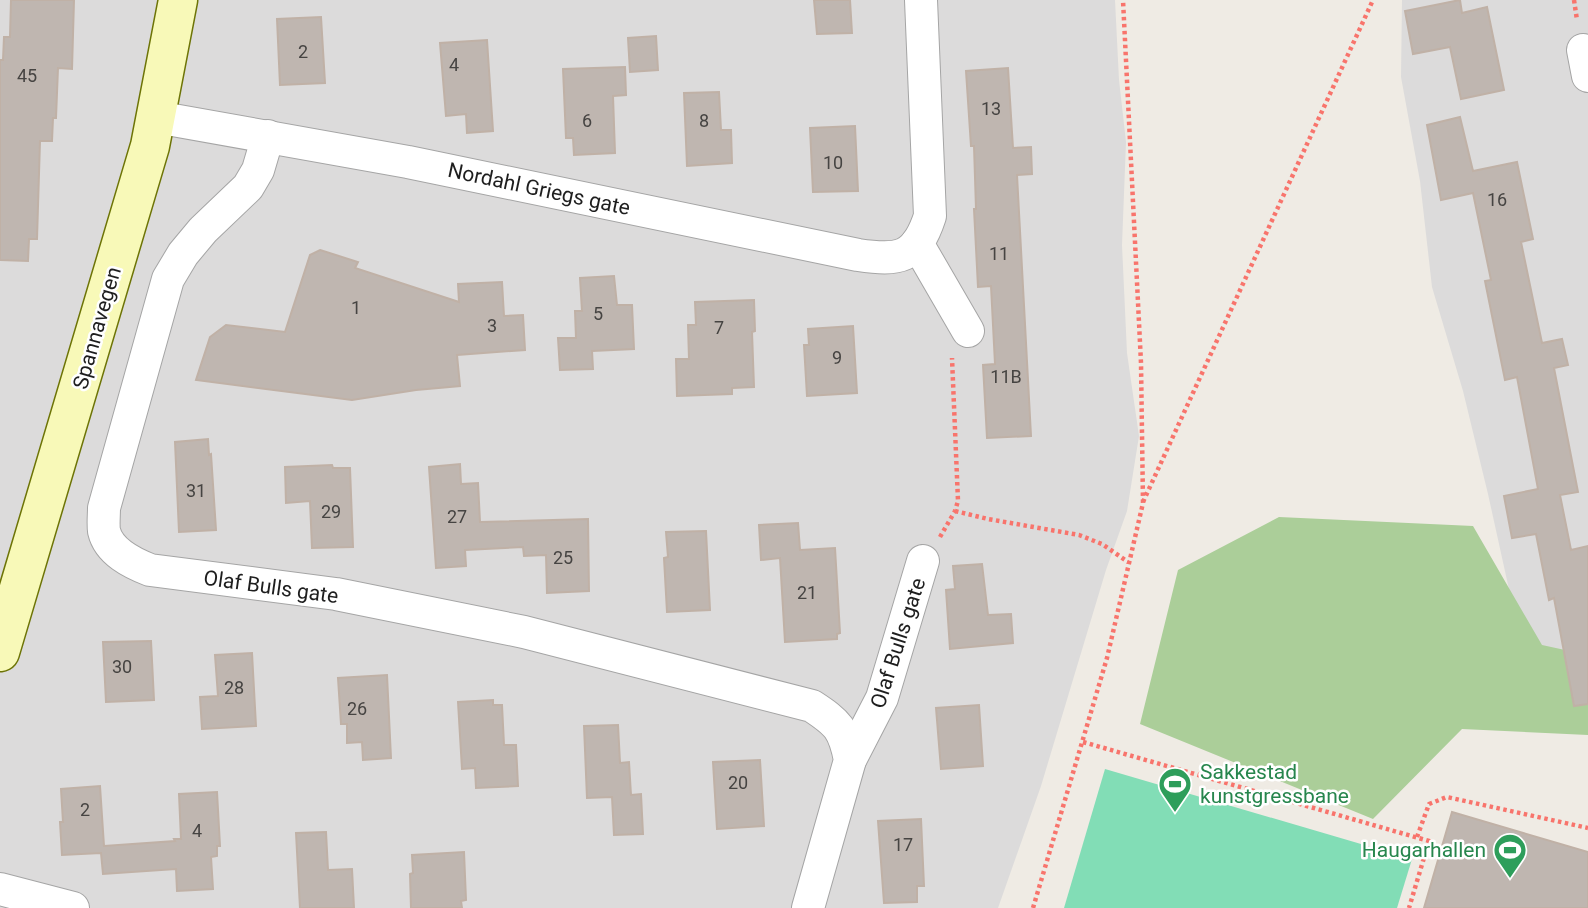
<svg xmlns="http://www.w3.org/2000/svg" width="1588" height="908" font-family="Roboto,sans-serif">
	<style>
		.residential { fill: #dcdbdb }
		.forest { fill: #abce99 }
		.pitch { fill: #82ddb6 }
		.building { fill: #bfb6b0; stroke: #c0b1a6; stroke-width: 2 }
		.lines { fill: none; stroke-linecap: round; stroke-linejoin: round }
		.minor-casing { stroke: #a5a5a5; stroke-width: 34 }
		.secondary-casing { stroke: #6d7406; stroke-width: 41 }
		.path { stroke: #f8746c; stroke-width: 4.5; stroke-dasharray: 3.5 3.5; stroke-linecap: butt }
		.minor { stroke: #fff; stroke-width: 32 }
		.secondary { stroke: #f8f9b8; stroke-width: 38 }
		.labels { text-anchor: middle; stroke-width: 5; stroke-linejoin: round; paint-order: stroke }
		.number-label { font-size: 18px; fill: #464442 }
		.street-label { font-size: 21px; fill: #1e1e1e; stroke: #fff }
		.leisure-label { font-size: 21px; fill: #27864d; stroke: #fff; text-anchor: start }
	</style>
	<rect width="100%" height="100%" fill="#efebe4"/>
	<g class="residential">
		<polygon points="0,0 1115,0 1119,80 1126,142 1122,245 1127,353 1139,436 1127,511 1106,570 1041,786 998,908 0,908"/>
		<polygon points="1402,0 1588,0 1588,680 1523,653 1488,494 1463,391 1432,287 1420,181 1401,77"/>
	</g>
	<polygon class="forest" points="1279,517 1473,526 1542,645 1588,655 1588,735 1462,729 1373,819 1140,724 1178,570"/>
	<polygon class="pitch" points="1105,769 1412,859 1397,908 1064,908"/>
	<g class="building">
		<polygon points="11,0 74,0 72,69 58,68 56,118 53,118 52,141 40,141 37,239 29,239 28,261 0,260 0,60 3,60 4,37 10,37"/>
		<polygon points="814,0 850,0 852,33 817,34"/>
		<polygon points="1460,0 1462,13 1487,7 1504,90 1461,99 1450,47 1413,54 1405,11"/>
		<polygon points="321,17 325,83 280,85 277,19"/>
		<polygon points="656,36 658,70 630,72 628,38"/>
		<polygon points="487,40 493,131 467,133 466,114 446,116 440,43"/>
		<polygon points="625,67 626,95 613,96 615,153 574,155 573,138 566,138 563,69"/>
		<polygon points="1008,68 1013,148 1031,147 1032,174 1017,175 1031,436 987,438 983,365 995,364 991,286 978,287 974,209 976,209 974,146 971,146 966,71"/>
		<polygon points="719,92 721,130 731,130 732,163 687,166 684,93"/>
		<polygon points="1460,117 1473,171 1517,162 1533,239 1521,242 1542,343 1562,339 1568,365 1554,368 1578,492 1560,495 1571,550 1588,546 1588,704 1574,706 1554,598 1549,600 1536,534 1512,538 1504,496 1538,489 1517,377 1505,380 1485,281 1491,280 1473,193 1441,200 1427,125"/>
		<polygon points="855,126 858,191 813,192 810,128"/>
		<polygon points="320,250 358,262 355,268 459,302 458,284 502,282 504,316 523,315 525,350 457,355 460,386 416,390 352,400 196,380 210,337 226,325 285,332 310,255"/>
		<polygon points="614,276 617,305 632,305 634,349 592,351 593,369 560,370 558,338 576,338 575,311 582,311 580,278"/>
		<polygon points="754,300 755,331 752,332 754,387 732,388 732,394 677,396 676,359 689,359 688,325 696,325 695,302"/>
		<polygon points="853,326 857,393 807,396 804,345 809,345 808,329"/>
		<polygon points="208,439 209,455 211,454 216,530 179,532 175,442"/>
		<polygon points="460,464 461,484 478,483 480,522 588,519 589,591 547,593 546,555 524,556 523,547 465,550 466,566 436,568 429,467"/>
		<polygon points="332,465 333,468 350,468 353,547 312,548 310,501 286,503 285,467"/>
		<polygon points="798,523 800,550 835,548 840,633 837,634 837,639 785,642 780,558 761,560 759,525"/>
		<polygon points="706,531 710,610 667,612 664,558 668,557 666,532"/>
		<polygon points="982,564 988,615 1011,614 1013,643 950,649 946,590 955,589 953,566"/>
		<polygon points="151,641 154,700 106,702 103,642"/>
		<polygon points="252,653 256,726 202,729 200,697 218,696 215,655"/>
		<polygon points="387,675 391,758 363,760 362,742 347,743 347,724 341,724 338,678"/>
		<polygon points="493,700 493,705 502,705 504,745 516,745 518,786 476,788 475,768 462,769 458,702"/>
		<polygon points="979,705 983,766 941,769 936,708"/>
		<polygon points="618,725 620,763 629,762 631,795 641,794 643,834 614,835 612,797 587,798 584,726"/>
		<polygon points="760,760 764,826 717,829 713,762"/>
		<polygon points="100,786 104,846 175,841 174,839 181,839 179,794 217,792 220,846 217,846 217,856 211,857 213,889 177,891 176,869 103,874 101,853 62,855 60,822 63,822 61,789"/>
		<polygon points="1452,812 1588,852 1588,908 1424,908"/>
		<polygon points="921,819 924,886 917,886 917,902 884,903 878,821"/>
		<polygon points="326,832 328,870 352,869 354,908 300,908 296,833"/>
		<polygon points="464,852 466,900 461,901 462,908 411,908 410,874 413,873 412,855"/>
	</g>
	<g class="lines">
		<defs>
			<g id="minor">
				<polyline points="1583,50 1588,76"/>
				<path d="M156 117 408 162 858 255C899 261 916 259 930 216L921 0"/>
				<path d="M268 136 258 170 248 187 203 230 183 254 168 279 104 508C104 515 103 524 104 531 109 552 132 563 150 570L336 594 524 632 812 706C838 723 844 729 850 760L808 908"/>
				<polyline points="917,243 968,331"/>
				<polyline points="850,760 882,698 923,561"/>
				<polyline points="0,889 73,908"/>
			</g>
			<polyline id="secondary" points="0,652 150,146 178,0"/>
		</defs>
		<use href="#minor" class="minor-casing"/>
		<use href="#secondary" class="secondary-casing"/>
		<g class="path">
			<polyline points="1574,0 1577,20"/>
			<polyline points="1143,502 1373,0"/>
			<polyline points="955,511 988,519 1079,535 1102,544 1128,562"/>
			<polyline points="940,537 955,511 958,501 952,358"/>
			<polyline points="1083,742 1429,841 1409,908"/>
			<polyline points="1417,837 1429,804 1447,797 1588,828"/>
			<polyline points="1033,908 1107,658 1143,503 1141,363 1123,0"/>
		</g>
		<use href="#minor" class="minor"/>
		<use href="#secondary" class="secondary"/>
	</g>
	<defs>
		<symbol id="stadium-pin" viewBox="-11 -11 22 30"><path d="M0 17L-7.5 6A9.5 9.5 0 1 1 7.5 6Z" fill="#2e9e5b" stroke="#fff"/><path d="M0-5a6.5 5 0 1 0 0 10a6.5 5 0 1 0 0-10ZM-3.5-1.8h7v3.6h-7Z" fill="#fff"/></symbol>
	</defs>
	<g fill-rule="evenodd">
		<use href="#stadium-pin" x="1156" y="765" width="38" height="52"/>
		<use href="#stadium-pin" x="1491" y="831" width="38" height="52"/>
	</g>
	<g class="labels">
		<g class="number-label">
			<text x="303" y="58">2</text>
			<text x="454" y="71">4</text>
			<text x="27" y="82">45</text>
			<text x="991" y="115">13</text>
			<text x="587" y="127">6</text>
			<text x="704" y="127">8</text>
			<text x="833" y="169">10</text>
			<text x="1497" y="206">16</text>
			<text x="999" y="260">11</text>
			<text x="356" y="314">1</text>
			<text x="598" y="320">5</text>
			<text x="492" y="332">3</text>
			<text x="719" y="334">7</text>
			<text x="837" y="364">9</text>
			<text x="1006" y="383">11B</text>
			<text x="196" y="497">31</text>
			<text x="331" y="518">29</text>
			<text x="457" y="523">27</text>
			<text x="563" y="564">25</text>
			<text x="807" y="599">21</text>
			<text x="122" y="673">30</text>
			<text x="234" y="694">28</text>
			<text x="357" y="715">26</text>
			<text x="738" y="789">20</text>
			<text x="85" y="816">2</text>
			<text x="197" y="837">4</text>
			<text x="903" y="851">17</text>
		</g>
		<g class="street-label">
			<text transform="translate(539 189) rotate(12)" y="7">Nordahl Griegs gate</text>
			<text transform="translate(97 328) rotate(-74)" y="7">Spannavegen</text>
			<text transform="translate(271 587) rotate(8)" y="7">Olaf Bulls gate</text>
			<text transform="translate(898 643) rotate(-72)" y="7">Olaf Bulls gate</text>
		</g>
		<g class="leisure-label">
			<text x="1200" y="779">Sakkestad<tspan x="1200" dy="24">kunstgressbane</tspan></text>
			<text x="1486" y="857" text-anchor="end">Haugarhallen</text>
		</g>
	</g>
</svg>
